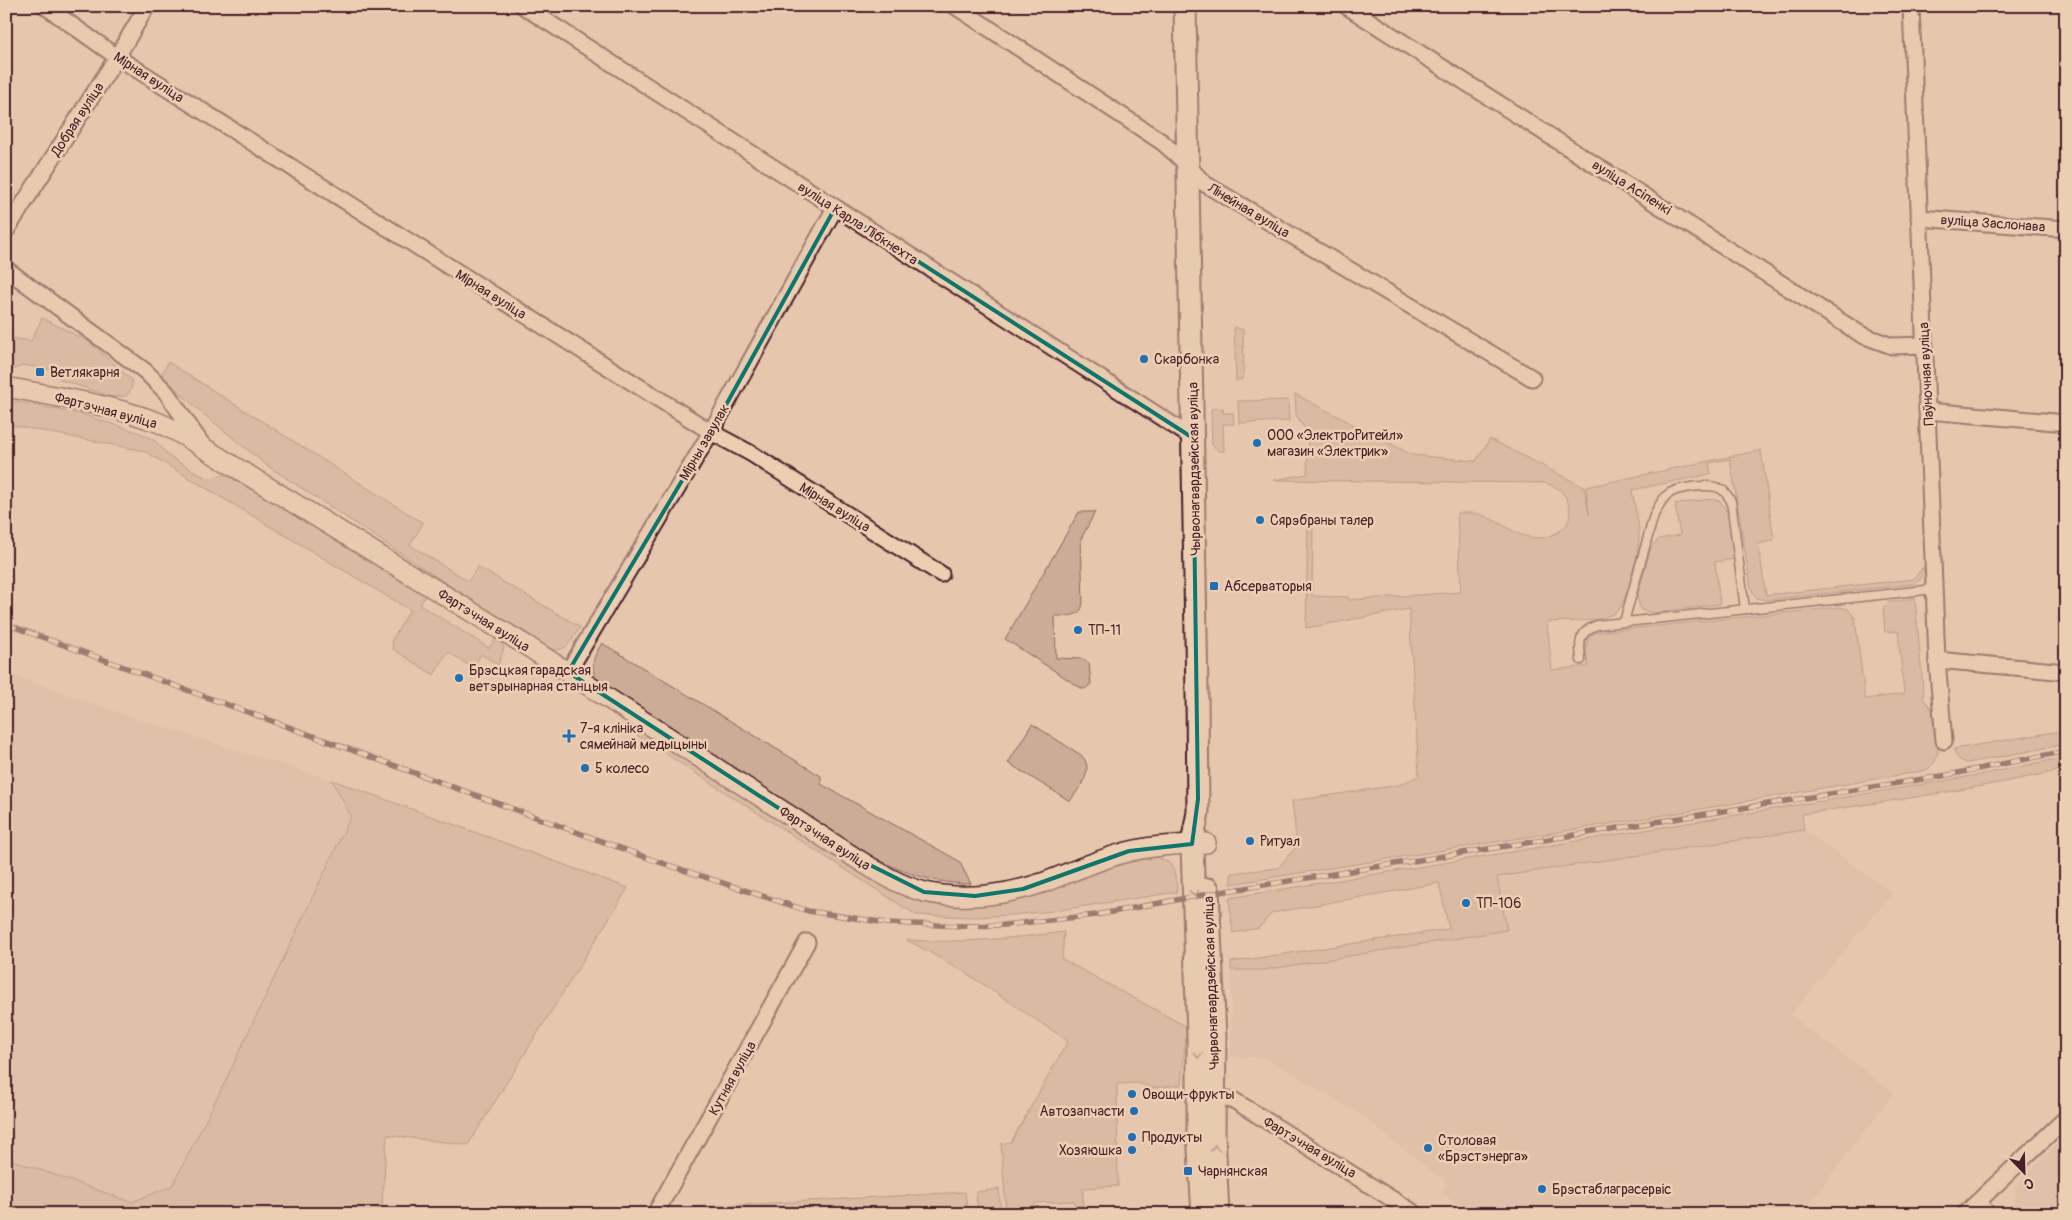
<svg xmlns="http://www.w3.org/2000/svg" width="2072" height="1220" font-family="Pangolin,sans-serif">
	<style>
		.built { fill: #d9b9a2 }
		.green { fill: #ccab97; stroke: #8b6561 }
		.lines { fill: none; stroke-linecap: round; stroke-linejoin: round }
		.service-casing { stroke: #4a1f2b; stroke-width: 11 }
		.minor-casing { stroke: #4a1f2b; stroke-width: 19 }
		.tertiary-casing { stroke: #4a1f2b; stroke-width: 22 }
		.secondary-casing { stroke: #4a1f2b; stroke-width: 25 }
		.service { stroke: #ecceb2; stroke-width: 8 }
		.minor { stroke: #ecceb2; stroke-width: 15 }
		.tertiary { stroke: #ecceb2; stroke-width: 19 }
		.secondary { stroke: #ecceb2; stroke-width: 21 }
		.rail-casing { stroke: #4a1f2b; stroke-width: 5.5 }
		.rail { stroke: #ecceb2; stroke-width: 4; stroke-dasharray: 11; stroke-linecap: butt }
		.oneway { stroke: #9b766e }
		.marked { fill: none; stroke: #0f766e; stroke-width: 4; stroke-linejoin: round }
		.poi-dot { fill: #1f6fb2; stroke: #ecceb2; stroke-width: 2 }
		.labels { text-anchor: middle; stroke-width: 5; stroke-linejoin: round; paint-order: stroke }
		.street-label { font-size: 14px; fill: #4a1f2b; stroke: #ecceb2 }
		.poi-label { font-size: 14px; fill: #4a1f2b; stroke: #ecceb2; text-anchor: start }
	</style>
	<rect width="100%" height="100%" fill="#e6c7ad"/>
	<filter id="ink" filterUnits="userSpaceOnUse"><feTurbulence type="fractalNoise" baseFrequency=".02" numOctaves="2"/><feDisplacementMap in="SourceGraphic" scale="10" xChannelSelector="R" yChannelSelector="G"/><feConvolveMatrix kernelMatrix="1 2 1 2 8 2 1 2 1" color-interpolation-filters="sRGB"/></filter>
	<g filter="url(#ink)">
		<g class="built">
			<polygon points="6,672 122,714 332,780 351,816 223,1086 172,1186 132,1202 6,1158"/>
			<polygon points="1804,830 1893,893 1790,1015 1894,1093 1801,1214 1524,1214 1518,1210 1516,1214 1473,1214 1441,1193 1448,1184 1358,1113 1264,1057 1231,1057 1231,970 1264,970 1506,930 1496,877"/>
			<polygon points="2066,1134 2066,1214 2021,1214 2021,1212 2014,1205 2017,1185"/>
		</g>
		<g class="green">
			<path d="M42 318 88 341 132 380C133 387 131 390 126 396L112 397 61 380 52 370 24 365 10 371 6 370V337L31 341Z"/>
			<polygon points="1234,327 1243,330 1244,374 1242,379 1236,381"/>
			<path d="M168 362 423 523 410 545 468 581 478 567 580 627C569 645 565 655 543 647L265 464 201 412 161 376Z"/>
			<path d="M1295 394 1412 455 1476 461 1490 439 1584 487 1589 515 1586 487 1761 450 1774 540 1758 544 1766 595 1914 579 1923 567C1923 574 1922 581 1914 584L1766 600 1756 598 1751 588 1730 459 1709 463 1711 474 1632 490C1634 505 1639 520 1639 535 1640 550 1627 604 1616 612 1601 623 1566 621 1547 622L1552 670 1588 666C1587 653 1582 638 1597 632L1840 607 1848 609 1855 618 1865 699 1904 694 1898 631 1885 632 1883 608 1889 602 1915 598 1924 700 1933 710 1938 751 1935 762 1928 769 1922 771 1678 813 1231 884V873L1278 868 1297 846 1292 801 1399 785 1419 776 1409 609 1306 628 1308 516 1313 521 1312 596 1348 597V600L1461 592 1457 513C1466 513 1475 512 1484 516 1507 524 1525 546 1552 535 1558 533 1563 529 1567 524 1572 516 1570 505 1566 498 1561 489 1553 485 1544 483L1274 480 1307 474 1308 434 1296 415Z"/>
			<polygon points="6,400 81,414 140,433 154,440 170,457 208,479 223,474 274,499 427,593 420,605 489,648 496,638 501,642 504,648 498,665 481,654 473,668 448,652 434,675 393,649 392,640 410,610 144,451 6,424"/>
			<polygon points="1288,400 1289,421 1239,423 1238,401"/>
			<polygon points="1223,408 1223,413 1233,413 1234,424 1223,424 1224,451 1219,451 1212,445 1211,409"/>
			<polygon points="1710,499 1720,501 1728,513 1734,559 1715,562 1720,604 1653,613 1641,610 1637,598 1651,547 1659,539 1680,535 1675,504"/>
			<path d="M1079 512H1095L1081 539 1083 604C1080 618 1067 616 1055 616L1056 658 1082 659 1089 663 1091 684 1085 689 1081 688 1005 639Z"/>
			<path d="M602 643 821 776V784L959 861 971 884C924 883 896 869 855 848L597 681C589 666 594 656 602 643Z"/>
			<path d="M1032 724 1081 755C1096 770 1079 788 1070 801L1008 763Z"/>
			<path d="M2066 730V744L1968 763C1960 762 1955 757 1954 749Z"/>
			<path d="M638 733H645L892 889C899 892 905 897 912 899 964 918 1045 893 1094 874 1111 868 1141 854 1159 858 1176 862 1176 878 1177 892L1053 911 1011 915 975 917 916 915 635 734Z"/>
			<path d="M2066 757V769C1979 789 1890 801 1802 814L1804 830 1497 877 1507 930 1264 970H1231V962L1449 929 1439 883 1272 913 1259 928 1233 933 1229 898 1846 797 1978 775Z"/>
			<polygon points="332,780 628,888 468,1145 387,1135 382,1205 375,1214 6,1214 6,1158 132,1202 172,1186 223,1086 351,816"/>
			<path d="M1064 932 1062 959 1187 1027 1181 1085 1153 1088 1137 1083 1117 1084 1118 1186 1083 1188V1205L1075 1206 1074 1201 1035 1203V1208L1006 1210 1001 1144 1011 1142 1068 1041 963 971 907 940C959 944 1012 938 1064 932Z"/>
			<polygon points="999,1189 1001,1214 978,1214 976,1192"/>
			<polygon points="965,1192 968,1214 666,1214 669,1209"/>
		</g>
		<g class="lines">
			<defs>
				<g id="service">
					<path d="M1624 622 1654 515C1658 508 1661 500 1667 495 1676 487 1710 483 1721 489 1726 492 1728 496 1731 501L1745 609"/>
					<path d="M1581 660C1579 643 1578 632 1597 625L1935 589"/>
					<polyline points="1980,1199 1993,1214"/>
				</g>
				<g id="minor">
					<polyline points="45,6 117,57 711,432 752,454 941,574"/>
					<polyline points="523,6 1193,438"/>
					<polyline points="955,6 1162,142 1179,157 1205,184 1532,378"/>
					<polyline points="1346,6 1862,335 1892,346 1925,345"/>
					<polyline points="1911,6 1937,660 1944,741"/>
					<polyline points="1919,218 2066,229"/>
					<polyline points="6,231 117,57 147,6"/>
					<polyline points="6,269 145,371 166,392 203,446"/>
					<polyline points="1928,411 2066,423"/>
					<polyline points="1937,660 2066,672"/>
					<polyline points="568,672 711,432 835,208"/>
					<polyline points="1206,1094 1215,1095 1235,1101 1416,1214"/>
					<polyline points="655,1214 807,942"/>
					<polyline points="1965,1214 2066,1118"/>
				</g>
				<path id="tertiary" d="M6 387C56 397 109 404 157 422 173 428 189 439 204 448L524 644 854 857C876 871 900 886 925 892 964 901 1008 895 1045 882 1072 872 1099 859 1127 852 1153 845 1179 845 1206 843"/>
				<g id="secondary">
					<polyline points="1185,6 1197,694 1198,812 1192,844 1198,1038 1198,1134 1203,1214"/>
					<polyline points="1208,889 1215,1038 1214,1134 1218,1214"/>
				</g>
			</defs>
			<use href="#service" class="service-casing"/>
			<use href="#minor" class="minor-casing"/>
			<use href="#tertiary" class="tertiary-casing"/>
			<use href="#secondary" class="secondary-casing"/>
			<use href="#service" class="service"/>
			<use href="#minor" class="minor"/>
			<use href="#tertiary" class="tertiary"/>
			<use href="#secondary" class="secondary"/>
			<defs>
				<polyline id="rail" points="6,624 656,861 808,911 887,923 964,926 1004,925 1096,915 1208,894 1948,775 2066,751"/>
			</defs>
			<use href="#rail" class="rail-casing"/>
			<use href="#rail" class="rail"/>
		</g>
		<defs><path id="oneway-chevron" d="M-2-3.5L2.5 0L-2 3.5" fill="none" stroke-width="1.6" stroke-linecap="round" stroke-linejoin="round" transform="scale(1.25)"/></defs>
		<g class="oneway">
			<use href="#oneway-chevron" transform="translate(1194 893) rotate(88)"/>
			<use href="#oneway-chevron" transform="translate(1198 1055) rotate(90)"/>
			<use href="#oneway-chevron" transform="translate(1215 1148) rotate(-92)"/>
		</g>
	</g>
	<path d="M0 0H2072V1220H0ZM835 208 1193 438 1198 799 1192 844 1129 851 1023 889 975 896 924 892 854 857 568 672 711 432Z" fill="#e6c7ad" fill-opacity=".55" fill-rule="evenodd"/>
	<path class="marked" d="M835 208 1193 438 1198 799 1192 844 1129 851 1023 889 975 896 924 892 854 857 568 672 711 432Z"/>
	<g class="poi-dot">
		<circle cx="1144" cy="359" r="5"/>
		<rect x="35" y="367" width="10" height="10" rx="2.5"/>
		<circle cx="1257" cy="443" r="5"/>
		<circle cx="1260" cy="520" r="5"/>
		<rect x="1209" y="581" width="10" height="10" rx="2.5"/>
		<circle cx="1078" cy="630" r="5"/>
		<circle cx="459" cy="678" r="5"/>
		<path d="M566.5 728.5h5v5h5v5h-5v5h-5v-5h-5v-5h5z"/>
		<circle cx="585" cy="768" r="5"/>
		<circle cx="1250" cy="841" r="5"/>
		<circle cx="1466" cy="903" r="5"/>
		<circle cx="1132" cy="1094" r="5"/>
		<circle cx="1134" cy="1111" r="5"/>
		<circle cx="1132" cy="1137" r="5"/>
		<circle cx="1428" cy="1148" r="5"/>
		<circle cx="1132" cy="1150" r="5"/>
		<rect x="1183" y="1166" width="10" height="10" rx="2.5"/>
		<circle cx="1542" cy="1189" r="5"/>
	</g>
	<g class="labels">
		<g class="street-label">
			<text transform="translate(149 77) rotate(33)" y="5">Мірная вуліца</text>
			<text transform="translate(77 119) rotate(-57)" y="5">Добрая вуліца</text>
			<text transform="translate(1632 187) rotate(32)" y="5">вуліца Асіпенкі</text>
			<text transform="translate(1249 210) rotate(31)" y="5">Лінейная вуліца</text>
			<text transform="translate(858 223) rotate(33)" y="5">вуліца Карла Лібкнехта</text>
			<text transform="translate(1993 223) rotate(4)" y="5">вуліца Заслонава</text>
			<text transform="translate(491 294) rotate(32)" y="5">Мірная вуліца</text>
			<text transform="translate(1926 374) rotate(-93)" y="5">Паўночная вуліца</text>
			<text transform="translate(106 410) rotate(15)" y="5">Фартэчная вуліца</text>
			<text transform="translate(704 442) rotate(-60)" y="5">Мірны завулак</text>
			<text transform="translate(1194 469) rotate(-91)" y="5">Чырвонагвардзейская вуліца</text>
			<text transform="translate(835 507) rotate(32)" y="5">Мірная вуліца</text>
			<text transform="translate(484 620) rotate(32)" y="5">Фартэчная вуліца</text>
			<text transform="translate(825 838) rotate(33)" y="5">Фартэчная вуліца</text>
			<text transform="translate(1211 983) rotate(-92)" y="5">Чырвонагвардзейская вуліца</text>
			<text transform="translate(732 1078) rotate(-61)" y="5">Кутняя вуліца</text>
			<text transform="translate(1310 1147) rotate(31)" y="5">Фартэчная вуліца</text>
		</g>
		<g class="poi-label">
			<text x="1154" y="364">Скарбонка</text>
			<text x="50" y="377">Ветлякарня</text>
			<text x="1267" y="440">ООО «ЭлектроРитейл»<tspan x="1267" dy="16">магазин «Электрик»</tspan></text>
			<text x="1270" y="525">Сярэбраны талер</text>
			<text x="1224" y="591">Абсерваторыя</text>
			<text x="1088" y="635">ТП-11</text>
			<text x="469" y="675">Брэсцкая гарадская<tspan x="469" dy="16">ветэрынарная станцыя</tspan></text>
			<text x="580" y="733">7-я клініка<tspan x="580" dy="16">сямейнай медыцыны</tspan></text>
			<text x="595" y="773">5 колесо</text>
			<text x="1260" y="846">Ритуал</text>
			<text x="1476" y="908">ТП-106</text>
			<text x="1142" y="1099">Овощи-фрукты</text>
			<text x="1124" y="1116" text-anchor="end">Автозапчасти</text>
			<text x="1142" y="1142">Продукты</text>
			<text x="1438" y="1145">Столовая<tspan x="1438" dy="16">«Брэстэнерга»</tspan></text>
			<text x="1122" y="1155" text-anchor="end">Хозяюшка</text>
			<text x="1198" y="1176">Чарнянская</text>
			<text x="1552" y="1194">Брэстаблаграсервіс</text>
		</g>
	</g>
	<rect width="2072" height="1220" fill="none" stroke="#ecceb2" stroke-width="25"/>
	<rect x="12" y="12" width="2047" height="1195" fill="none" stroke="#4a1f2b" stroke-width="2" filter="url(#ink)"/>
	<g transform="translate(2024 1172) rotate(157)" stroke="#ecceb2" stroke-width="4" paint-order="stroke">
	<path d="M0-4L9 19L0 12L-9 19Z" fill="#4a1f2b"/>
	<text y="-8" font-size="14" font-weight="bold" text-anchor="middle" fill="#4a1f2b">С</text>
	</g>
</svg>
